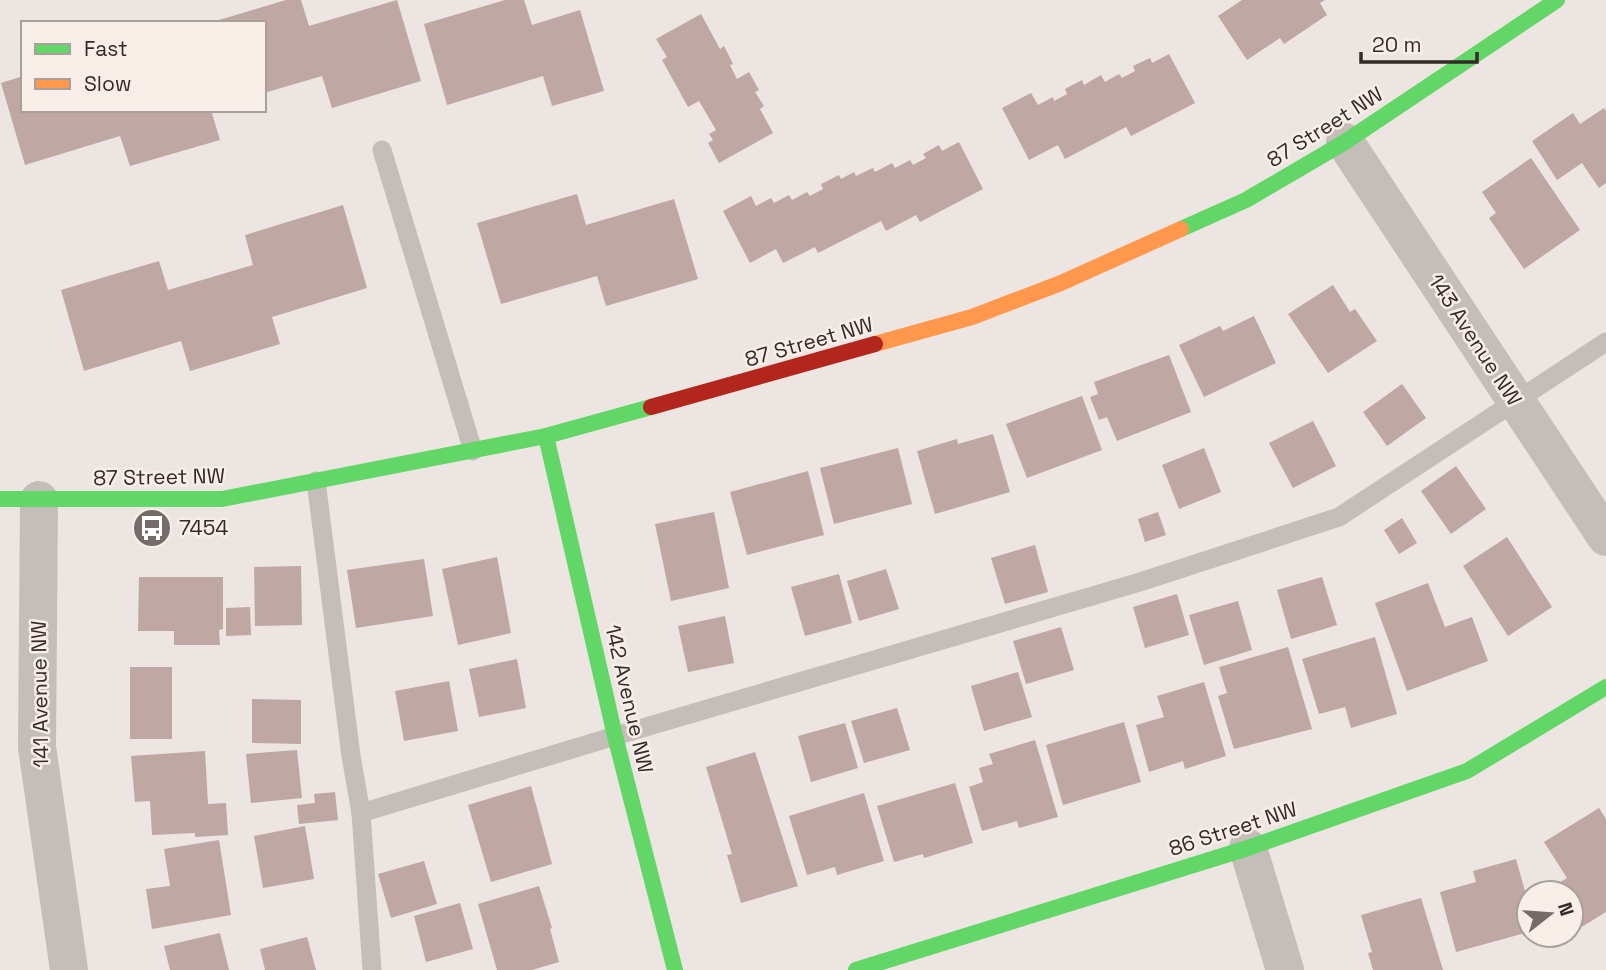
<svg xmlns="http://www.w3.org/2000/svg" width="1606" height="970" font-family="'Space Grotesk',sans-serif">
	<style>
		.building { fill: #bfa7a3 }
		.lines { fill: none; stroke-linecap: round; stroke-linejoin: round }
		.lane { stroke: #c5bdb9; stroke-width: 19 }
		.street { stroke: #c5bdb9; stroke-width: 38 }
		.fast { stroke: #63d668; stroke-width: 16 }
		.slow { stroke: #ff974d; stroke-width: 16 }
		.jam { stroke: #b3261e; stroke-width: 16 }
		.labels { text-anchor: middle; stroke-width: 5; stroke-linejoin: round; paint-order: stroke }
		.street-label { font-size: 21px; fill: #352a28; stroke: #f8eee8 }
		.poi-label { font-size: 21px; fill: #352a28; stroke: #f8eee8; text-anchor: start }
	</style>
	<rect width="100%" height="100%" fill="#ece5e1"/>
	<g class="building">
		<polygon points="286,0 301,0 309,26 397,0 421,81 332,108 322,76 264,93 264,23 212,22"/>
		<polygon points="505,0 524,0 532,25 580,10 604,91 552,106 543,76 447,105 424,24"/>
		<polygon points="1242,0 1325,0 1320,3 1327,15 1284,44 1280,38 1247,60 1218,16"/>
		<polygon points="701,14 720,49 724,46 733,64 730,65 737,79 749,72 759,90 755,92 764,106 760,109 773,133 719,163 708,143 713,140 709,134 716,130 699,101 688,107 662,60 667,57 656,39"/>
		<polygon points="1169,54 1195,103 1131,136 1126,127 1065,159 1058,145 1029,160 1002,108 1031,93 1038,105 1053,97 1054,101 1067,94 1065,89 1082,80 1084,85 1101,75 1105,82 1119,74 1122,78 1135,71 1133,66 1150,58 1152,63"/>
		<polygon points="23,76 23,110 211,110 220,140 130,166 120,136 25,165 1,83"/>
		<polygon points="1604,108 1606,111 1606,183 1599,188 1582,163 1557,180 1532,141 1573,113 1580,124"/>
		<polygon points="959,142 983,189 920,222 916,215 886,231 881,221 818,253 815,247 783,263 776,249 750,263 723,211 751,196 756,206 771,198 774,203 789,195 792,200 807,192 810,196 823,189 821,184 839,175 841,179 854,172 856,176 873,168 875,172 892,163 895,168 910,160 913,165 926,158 923,154 939,145 942,151"/>
		<polygon points="1531,158 1580,230 1524,269 1489,218 1496,213 1482,192"/>
		<polygon points="577,194 586,225 674,199 698,279 606,306 597,276 501,304 477,223"/>
		<polygon points="343,205 367,288 272,317 280,344 190,371 181,341 84,371 61,290 159,261 168,290 253,265 245,235"/>
		<polygon points="1333,285 1350,312 1355,309 1377,341 1328,373 1288,314"/>
		<polygon points="1254,316 1276,363 1204,397 1179,345 1220,326 1223,331"/>
		<polygon points="1169,355 1191,412 1117,441 1107,417 1099,420 1090,397 1098,394 1094,382"/>
		<polygon points="1402,384 1426,418 1387,446 1363,412"/>
		<polygon points="1082,396 1102,450 1027,478 1006,424"/>
		<polygon points="1313,421 1336,466 1293,488 1269,443"/>
		<polygon points="993,434 1010,492 935,514 917,451 957,439 958,444"/>
		<polygon points="898,448 912,504 834,524 820,468"/>
		<polygon points="1204,448 1221,492 1179,509 1162,465"/>
		<polygon points="1456,466 1486,509 1451,534 1421,491"/>
		<polygon points="808,471 824,535 747,555 730,492"/>
		<polygon points="714,512 729,588 671,601 655,524"/>
		<polygon points="1158,512 1166,535 1145,542 1138,519"/>
		<polygon points="1402,518 1417,543 1399,554 1384,530"/>
		<polygon points="1507,537 1552,607 1508,636 1463,566"/>
		<polygon points="1035,545 1048,592 1005,604 991,558"/>
		<polygon points="497,557 511,633 458,645 442,569"/>
		<polygon points="424,559 433,616 356,628 347,570"/>
		<polygon points="301,566 302,625 255,626 254,567"/>
		<polygon points="886,569 899,609 859,621 847,581"/>
		<polygon points="839,574 852,623 805,636 791,587"/>
		<polygon points="139,577 223,577 223,629 219,630 220,645 174,645 174,631 138,631"/>
		<polygon points="1322,577 1337,625 1291,639 1277,590"/>
		<polygon points="1428,583 1445,627 1472,617 1488,661 1407,691 1375,603"/>
		<polygon points="1177,594 1189,635 1145,648 1133,607"/>
		<polygon points="1238,601 1252,650 1204,665 1189,615"/>
		<polygon points="250,607 251,635 226,636 226,608"/>
		<polygon points="725,616 734,663 688,672 678,626"/>
		<polygon points="1061,627 1074,670 1026,684 1013,641"/>
		<polygon points="1375,637 1397,714 1351,728 1345,707 1319,714 1302,659"/>
		<polygon points="1288,647 1312,729 1234,749 1218,696 1227,693 1219,667"/>
		<polygon points="517,659 526,708 479,717 469,669"/>
		<rect x="130" y="667" width="42" height="72"/>
		<polygon points="1018,672 1032,717 984,731 971,686"/>
		<polygon points="449,681 458,731 404,741 395,691"/>
		<polygon points="1204,682 1226,756 1185,769 1183,761 1149,772 1136,725 1164,717 1157,696"/>
		<polygon points="252,699 301,700 301,744 252,743"/>
		<polygon points="897,708 910,750 864,763 851,721"/>
		<polygon points="1124,722 1141,782 1063,805 1046,745"/>
		<polygon points="845,723 858,768 811,782 798,736"/>
		<polygon points="1035,740 1058,817 1019,828 1017,821 982,831 969,787 983,782 979,768 993,764 989,754"/>
		<polygon points="297,750 302,798 251,803 246,754"/>
		<polygon points="205,751 208,804 226,803 228,835 195,837 195,833 152,835 150,801 135,802 131,756"/>
		<polygon points="755,752 798,886 741,903 727,855 732,854 706,767"/>
		<polygon points="955,783 973,843 924,858 923,854 894,862 877,806"/>
		<polygon points="531,786 552,864 491,882 468,805"/>
		<polygon points="335,792 338,820 299,824 297,805 315,803 314,794"/>
		<polygon points="864,793 884,861 837,875 835,867 807,875 789,816"/>
		<polygon points="1599,808 1606,819 1606,912 1575,931 1571,925 1571,893 1551,893 1549,889 1567,878 1544,842"/>
		<polygon points="305,826 314,879 263,888 254,836"/>
		<polygon points="219,840 231,915 152,929 146,889 170,886 164,849"/>
		<polygon points="1516,859 1529,905 1529,932 1456,952 1440,892 1476,882 1473,871"/>
		<polygon points="424,861 437,904 391,918 378,874"/>
		<polygon points="539,886 552,928 550,929 559,962 532,970 497,970 478,904"/>
		<polygon points="1421,898 1443,970 1373,970 1368,953 1372,952 1361,915"/>
		<polygon points="460,903 473,949 426,962 414,916"/>
		<polygon points="220,933 229,970 170,970 164,946"/>
		<polygon points="307,937 316,970 265,970 260,949"/>
	</g>
	<g class="lines">
		<g class="lane">
			<polyline points="382,150 473,451"/>
			<polyline points="316,481 351,756 361,813 372,970"/>
			<polyline points="361,813 615,736 1140,582 1339,517 1606,342"/>
		</g>
		<g class="street">
			<polyline points="1345,142 1606,537"/>
			<polyline points="39,500 37,747 69,970"/>
			<polyline points="1248,848 1285,970"/>
		</g>
		<g class="fast">
			<polyline points="1181,229 1246,200 1345,142 1557,0"/>
			<polyline points="546,436 615,736 675,970"/>
			<polyline points="0,499 222,499 546,436 651,407"/>
			<polyline points="856,970 1248,848 1467,771 1606,687"/>
		</g>
		<polyline class="slow" points="875,344 972,317 1061,283 1181,229"/>
		<polyline class="jam" points="651,407 875,344"/>
	</g>
	<defs>
		<symbol id="bus-disc" viewBox="-11 -11 22 22"><circle r="9.5" fill="#756b69" stroke="#f8eee8"/><path d="M-5-6H5V4H4V6H2V4H-2V6H-4V4H-5ZM-3.5-4V0h7V-4ZM-3.5 1.2v1.5H-2V1.2ZM2 1.2v1.5H3.5V1.2Z" fill="#fff"/></symbol>
	</defs>
	<g fill-rule="evenodd">
		<use href="#bus-disc" x="130" y="506" width="44" height="44"/>
	</g>
	<g class="labels">
		<g class="street-label">
			<text transform="translate(1325 127) rotate(-32)" y="7">87 Street NW</text>
			<text transform="translate(1475 340) rotate(57)" y="7">143 Avenue NW</text>
			<text transform="translate(809 342) rotate(-16)" y="7">87 Street NW</text>
			<text transform="translate(159 477) rotate(-1)" y="7">87 Street NW</text>
			<text transform="translate(40 694) rotate(-91)" y="7">141 Avenue NW</text>
			<text transform="translate(629 699) rotate(77)" y="7">142 Avenue NW</text>
			<text transform="translate(1233 829) rotate(-18)" y="7">86 Street NW</text>
		</g>
		<g class="poi-label">
			<text x="179" y="535">7454</text>
		</g>
	</g>
	<rect x="21" y="21" width="245" height="91" fill="#f8eee8" stroke="#aaa09b" stroke-width="2"/>
	<rect x="35" y="44" width="35" height="10" fill="#63d668" stroke="#aaa09b" stroke-width="2"/>
	<text x="84" y="56" font-size="21" fill="#352a28">Fast</text>
	<rect x="35" y="79" width="35" height="10" fill="#ff974d" stroke="#aaa09b" stroke-width="2"/>
	<text x="84" y="91" font-size="21" fill="#352a28">Slow</text>
	<g transform="translate(1550 914) rotate(73)"><circle r="33" fill="#f8eee8" stroke="#aaa09b" stroke-width="2"/>
	<path d="M0-5L12 26L0 18L-12 26Z" fill="#756b69"/>
	<text y="-10" font-size="19" font-weight="bold" text-anchor="middle" fill="#352a28">N</text>
	</g>
	<path d="M1361 52v10h116v-10" fill="none" stroke="#352a28" stroke-width="3.5"/>
	<text x="1372" y="52" font-size="21" fill="#352a28" stroke="#f8eee8" stroke-width="5" paint-order="stroke">20 m</text>
</svg>
